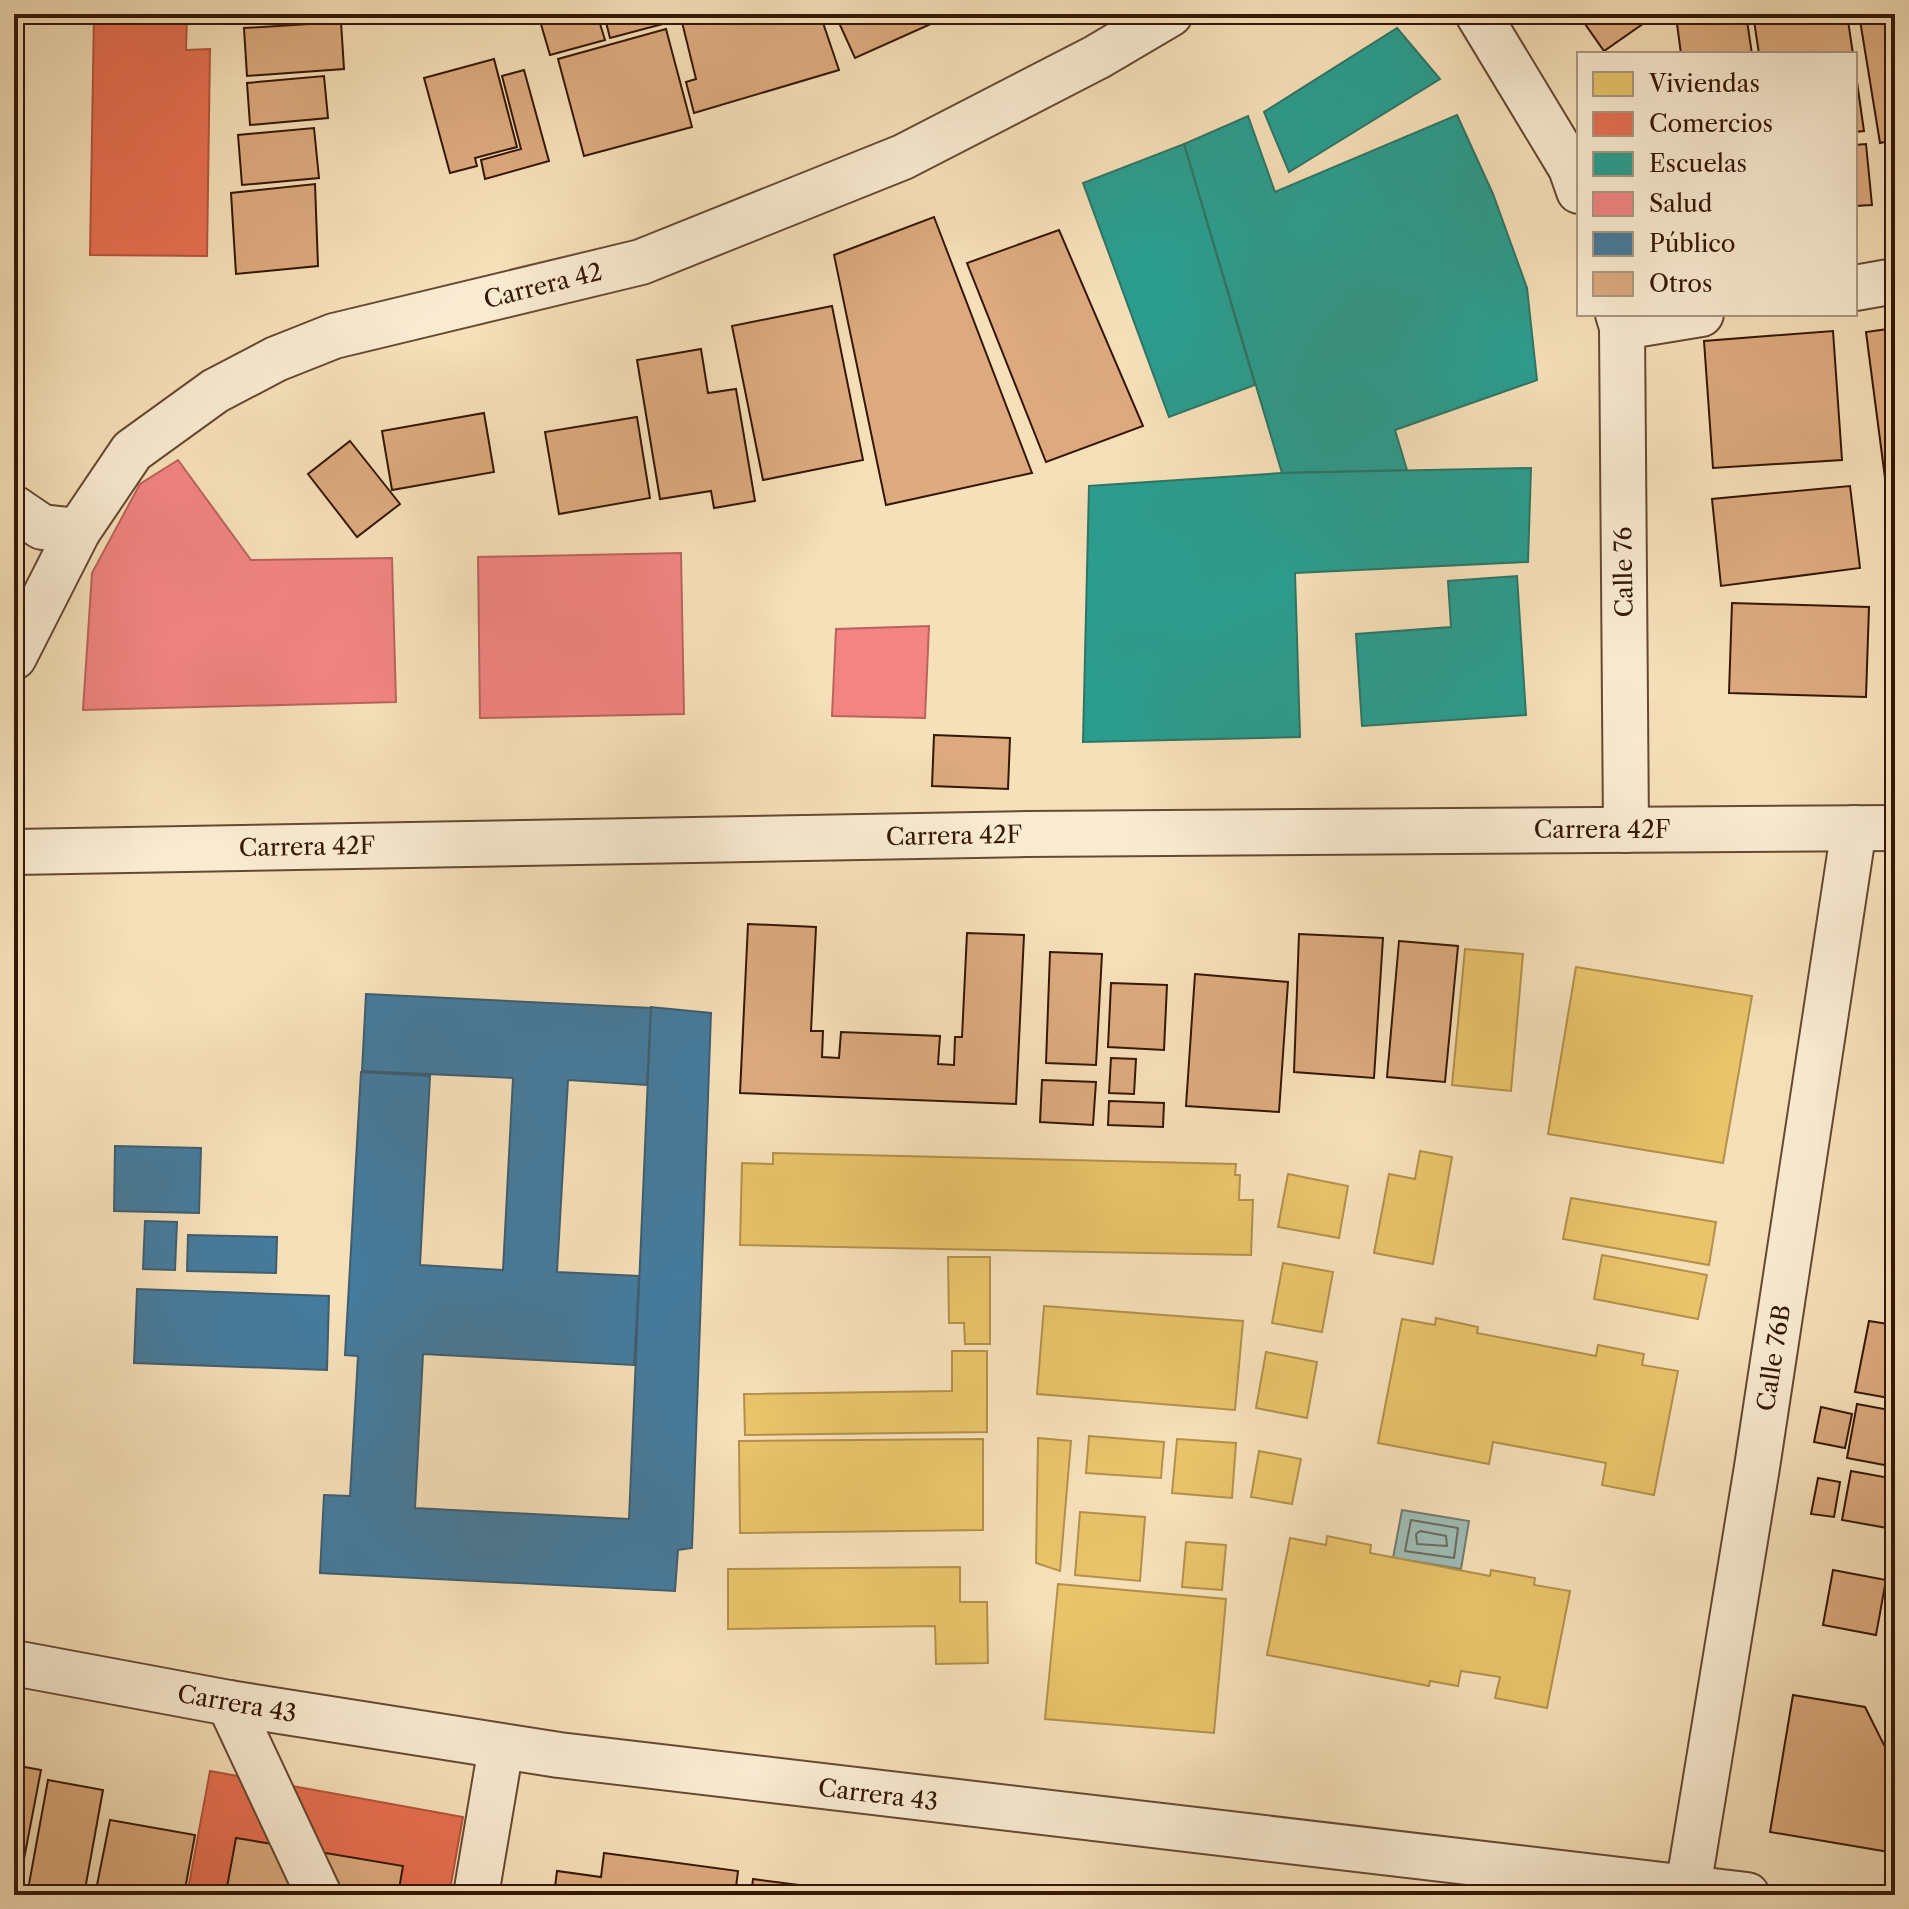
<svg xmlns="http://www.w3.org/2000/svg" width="1909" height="1909" font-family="'Libre Caslon Text',serif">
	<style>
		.water { fill: #9ebcb6; stroke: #747a6f; stroke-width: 2 }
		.homes { fill: #e9c46a; stroke: #b3904b; stroke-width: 2 }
		.shops { fill: #e76f51; stroke: #b2553a; stroke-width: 2 }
		.schools { fill: #2a9d8f; stroke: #2e7565; stroke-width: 2 }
		.health { fill: #f28482; stroke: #ba635c; stroke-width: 2 }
		.public { fill: #457b9d; stroke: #405d6f; stroke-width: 2 }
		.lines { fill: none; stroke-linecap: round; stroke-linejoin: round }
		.shore { stroke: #6a6a5d; stroke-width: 2 }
		.building { fill: #dcaa7e; stroke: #361704; stroke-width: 2 }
		.minor-casing { stroke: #664931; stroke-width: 48 }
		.minor { stroke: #f9ebd2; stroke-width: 44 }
		.labels { text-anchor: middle; stroke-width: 8; stroke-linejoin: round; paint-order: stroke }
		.street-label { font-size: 24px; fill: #361704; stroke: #f9ebd2 }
	</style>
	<rect width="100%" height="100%" fill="#f6e0b9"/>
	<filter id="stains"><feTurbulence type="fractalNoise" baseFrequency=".0025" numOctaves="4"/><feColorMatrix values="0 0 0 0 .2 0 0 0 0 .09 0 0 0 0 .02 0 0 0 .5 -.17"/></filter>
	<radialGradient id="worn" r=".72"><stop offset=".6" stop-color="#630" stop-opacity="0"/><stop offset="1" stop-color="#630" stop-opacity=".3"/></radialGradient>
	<polygon class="water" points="1402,1510 1469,1521 1461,1569 1393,1558"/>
	<g class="homes">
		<polygon points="1465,949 1523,954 1511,1091 1452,1085"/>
		<polygon points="1576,967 1752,996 1723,1163 1548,1134"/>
		<polygon points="1420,1151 1452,1157 1433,1264 1374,1253 1389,1174 1415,1179"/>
		<polygon points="773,1153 1236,1164 1235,1175 1240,1175 1239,1200 1253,1200 1251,1255 740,1245 742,1163 773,1164"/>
		<polygon points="1288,1174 1348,1186 1339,1238 1278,1227"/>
		<polygon points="1571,1198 1716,1222 1709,1265 1563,1239"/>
		<polygon points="1602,1255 1707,1275 1698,1319 1594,1299"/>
		<polygon points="948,1257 990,1257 990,1344 965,1344 964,1323 949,1323"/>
		<polygon points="1283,1263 1333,1272 1322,1332 1272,1323"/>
		<polygon points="1044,1306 1243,1321 1235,1410 1037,1394"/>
		<polygon points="1436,1318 1478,1327 1477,1333 1596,1356 1598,1345 1644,1354 1642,1365 1678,1371 1654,1495 1602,1485 1606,1463 1493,1442 1489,1464 1378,1443 1402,1319 1435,1325"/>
		<polygon points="952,1351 987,1351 987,1432 745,1435 744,1394 952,1391"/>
		<polygon points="1266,1352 1317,1362 1307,1418 1256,1408"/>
		<polygon points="1089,1436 1164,1442 1161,1478 1086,1473"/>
		<polygon points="1038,1438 1071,1441 1060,1571 1036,1563"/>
		<polygon points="983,1439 983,1530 740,1533 739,1441"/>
		<polygon points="1177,1439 1236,1443 1232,1498 1172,1493"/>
		<polygon points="1259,1451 1301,1459 1292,1504 1251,1497"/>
		<polygon points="1080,1512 1145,1517 1140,1581 1075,1575"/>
		<polygon points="1327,1536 1371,1545 1370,1553 1490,1576 1491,1570 1535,1578 1534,1585 1570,1591 1547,1708 1495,1698 1500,1677 1461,1671 1458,1686 1430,1681 1429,1686 1267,1655 1290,1538 1326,1545"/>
		<polygon points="1186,1542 1226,1545 1222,1590 1182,1587"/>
		<polygon points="960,1567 960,1602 987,1602 988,1663 936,1664 935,1626 728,1629 728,1569"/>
		<polygon points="1058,1584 1226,1599 1214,1733 1045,1719"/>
	</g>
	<g class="shops">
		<polygon points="94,14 187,14 186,50 210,49 207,256 90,255"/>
		<polygon points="210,1771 463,1817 449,1895 187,1895"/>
	</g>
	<g class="schools">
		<polygon points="1397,28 1440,79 1289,172 1264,112"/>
		<polygon points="1457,115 1493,194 1527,288 1537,380 1395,430 1407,470 1282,473 1184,144 1248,116 1275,192"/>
		<polygon points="1184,144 1255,385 1169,417 1083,183"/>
		<polygon points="1531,468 1528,562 1295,573 1300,737 1083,742 1089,486 1282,473"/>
		<polygon points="1517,576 1526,715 1362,726 1356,634 1451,627 1448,581"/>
	</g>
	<g class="health">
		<polygon points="178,460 251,560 392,558 396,702 83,710 92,573 140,484"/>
		<polygon points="681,553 684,714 480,718 478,557"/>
		<polygon points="929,626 925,718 832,716 836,629"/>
	</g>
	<g class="public">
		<polygon points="366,994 651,1008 647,1085 568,1080 557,1272 639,1276 634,1365 423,1354 415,1508 629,1519 651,1007 711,1013 692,1548 678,1550 675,1591 320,1573 324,1495 350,1496 358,1356 345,1355 361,1072 430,1076 420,1265 503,1270 513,1078 362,1071"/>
		<polygon points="115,1146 201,1148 199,1213 114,1211"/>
		<polygon points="145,1221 177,1222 175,1270 143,1269"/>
		<polygon points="188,1235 277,1237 276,1273 187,1271"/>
		<polygon points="137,1289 329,1296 327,1370 134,1363"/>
	</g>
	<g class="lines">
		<g class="shore">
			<polygon points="1411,1520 1458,1528 1454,1558 1405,1551"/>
			<polygon points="1420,1531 1446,1536 1447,1546 1417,1544 1416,1534"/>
		</g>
	</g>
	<g class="building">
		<polygon points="538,14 597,14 605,40 550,55"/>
		<polygon points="604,14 672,14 674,21 610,38"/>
		<polygon points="680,14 820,14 839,70 694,113 686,82 696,79"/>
		<polygon points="835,14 953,14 855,58"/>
		<polygon points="1578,14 1657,14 1604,51"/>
		<polygon points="1680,14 1746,14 1752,54 1681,54 1676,16"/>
		<polygon points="1753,14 1847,14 1853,54 1759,54"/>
		<polygon points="1859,14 1895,14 1895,140 1880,143"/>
		<polygon points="341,22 344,69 247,76 244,28"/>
		<polygon points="666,29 692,127 584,156 558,59"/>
		<polygon points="494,59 517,147 475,158 477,166 450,173 424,78"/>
		<polygon points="1855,68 1864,131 1855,132"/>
		<polygon points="524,70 549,161 485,179 481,160 521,149 502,76"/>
		<polygon points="324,76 328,118 250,125 247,83"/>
		<polygon points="314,128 319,178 242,185 238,135"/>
		<polygon points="1866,144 1872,205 1855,206 1855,145"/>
		<polygon points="315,184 318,266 236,274 231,193"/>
		<polygon points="934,217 1032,473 886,505 834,255"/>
		<polygon points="1059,230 1143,426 1046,462 967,263"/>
		<polygon points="832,306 863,460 763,480 732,326"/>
		<polygon points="1895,328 1895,524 1891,524 1866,332"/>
		<polygon points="1833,331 1842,460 1713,468 1704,341"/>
		<polygon points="701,349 708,393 736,389 755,501 714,508 711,491 660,499 637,360"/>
		<polygon points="484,413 494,472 392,490 382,431"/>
		<polygon points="637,417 650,498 559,514 545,432"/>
		<polygon points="350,441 400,504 357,537 308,474"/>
		<polygon points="1850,486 1860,568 1721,586 1712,499"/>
		<polygon points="1892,595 1895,595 1895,706 1890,706"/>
		<polygon points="1732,603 1869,607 1866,697 1729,693"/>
		<polygon points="934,735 1010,738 1008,789 932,786"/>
		<polygon points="748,924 816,927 811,1031 823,1031 822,1057 839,1058 841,1032 940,1036 938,1064 954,1065 955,1037 962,1037 967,933 1024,935 1016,1104 740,1093"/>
		<polygon points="1299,934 1383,938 1374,1078 1294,1072"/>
		<polygon points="1399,941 1458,946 1445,1082 1387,1077"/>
		<polygon points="1050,952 1102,954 1096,1065 1046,1063"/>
		<polygon points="1195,974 1288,982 1279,1112 1186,1106"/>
		<polygon points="1111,983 1167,985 1164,1050 1108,1047"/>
		<polygon points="1111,1058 1136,1059 1134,1094 1109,1093"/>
		<polygon points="1042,1080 1096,1082 1093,1125 1040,1122"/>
		<polygon points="1109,1101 1164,1103 1163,1127 1108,1125"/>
		<polygon points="1869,1321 1895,1325 1895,1399 1855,1392"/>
		<polygon points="1857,1404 1895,1411 1895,1467 1847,1458"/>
		<polygon points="1821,1407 1852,1414 1845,1448 1814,1442"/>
		<polygon points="1851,1471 1895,1479 1893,1529 1842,1520"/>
		<polygon points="1818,1478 1840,1482 1834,1517 1811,1514"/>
		<polygon points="1833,1570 1886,1580 1876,1635 1823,1625"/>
		<polygon points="1895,1600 1895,1644 1887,1642"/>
		<polygon points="1793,1695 1865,1707 1884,1745 1895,1747 1895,1853 1770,1832"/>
		<polygon points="14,1765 41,1770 19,1885 14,1884"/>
		<polygon points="48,1780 103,1790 84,1895 27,1895"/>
		<polygon points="110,1820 195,1835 184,1895 95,1895"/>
		<polygon points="236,1838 403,1866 398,1895 270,1895 227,1887"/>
		<polygon points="604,1853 738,1871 735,1895 554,1895 557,1871 601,1877"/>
		<polygon points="753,1879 837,1890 837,1895 751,1895"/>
	</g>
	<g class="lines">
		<defs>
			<g id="minor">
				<polyline points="1478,14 1571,168 1579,191"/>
				<polyline points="1855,288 1895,281"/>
				<polyline points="1618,314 1622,327 1626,830"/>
				<polyline points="1622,327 1701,314"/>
				<polyline points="14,508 42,527 78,531"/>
				<polyline points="14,657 78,531 132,451 215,391 276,359 334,336 641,262 903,157 1097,57 1170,14"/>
				<polyline points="14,852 1026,834 1895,828"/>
				<polyline points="14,1663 229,1703 559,1755 1747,1895"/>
				<polyline points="229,1703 319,1895"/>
				<polyline points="1688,1888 1757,1467 1854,828"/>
				<polyline points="476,1895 501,1747"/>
			</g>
		</defs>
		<use href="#minor" class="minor-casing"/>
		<use href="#minor" class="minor"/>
	</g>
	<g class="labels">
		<g class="street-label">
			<text transform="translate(543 286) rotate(-14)" y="8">Carrera 42</text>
			<text transform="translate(1624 572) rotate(-91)" y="8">Calle 76</text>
			<text x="1602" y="838">Carrera 42F</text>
			<text transform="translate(954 836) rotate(-1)" y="8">Carrera 42F</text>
			<text transform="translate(307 847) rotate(-1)" y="8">Carrera 42F</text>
			<text transform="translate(1774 1358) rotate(-81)" y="8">Calle 76B</text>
			<text transform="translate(237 1704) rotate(10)" y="8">Carrera 43</text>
			<text transform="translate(878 1795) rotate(7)" y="8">Carrera 43</text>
		</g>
	</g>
	<rect width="1909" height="1909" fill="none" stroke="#f6e0b9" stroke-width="48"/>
	<rect x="16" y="16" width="1877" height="1877" fill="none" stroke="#361704" stroke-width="4"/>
	<rect x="24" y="24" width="1861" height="1861" fill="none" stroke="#361704" stroke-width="2"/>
	<rect x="1577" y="52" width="280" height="264" fill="#f9ebd2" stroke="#ab9680" stroke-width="2"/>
	<rect x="1593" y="72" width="40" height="24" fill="#e9c46a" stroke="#ab9680" stroke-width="2"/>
	<text x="1649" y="92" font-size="24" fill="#361704">Viviendas</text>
	<rect x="1593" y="112" width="40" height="24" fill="#e76f51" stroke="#ab9680" stroke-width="2"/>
	<text x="1649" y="132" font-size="24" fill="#361704">Comercios</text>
	<rect x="1593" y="152" width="40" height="24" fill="#2a9d8f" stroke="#ab9680" stroke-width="2"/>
	<text x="1649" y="172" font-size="24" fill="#361704">Escuelas</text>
	<rect x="1593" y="192" width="40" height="24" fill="#f28482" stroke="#ab9680" stroke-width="2"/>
	<text x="1649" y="212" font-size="24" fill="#361704">Salud</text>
	<rect x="1593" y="232" width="40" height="24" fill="#457b9d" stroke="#ab9680" stroke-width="2"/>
	<text x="1649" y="252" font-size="24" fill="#361704">Público</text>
	<rect x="1593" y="272" width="40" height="24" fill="#dcaa7e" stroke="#ab9680" stroke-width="2"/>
	<text x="1649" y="292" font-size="24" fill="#361704">Otros</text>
	<rect width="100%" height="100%" filter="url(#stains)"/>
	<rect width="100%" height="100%" fill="url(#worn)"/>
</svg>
